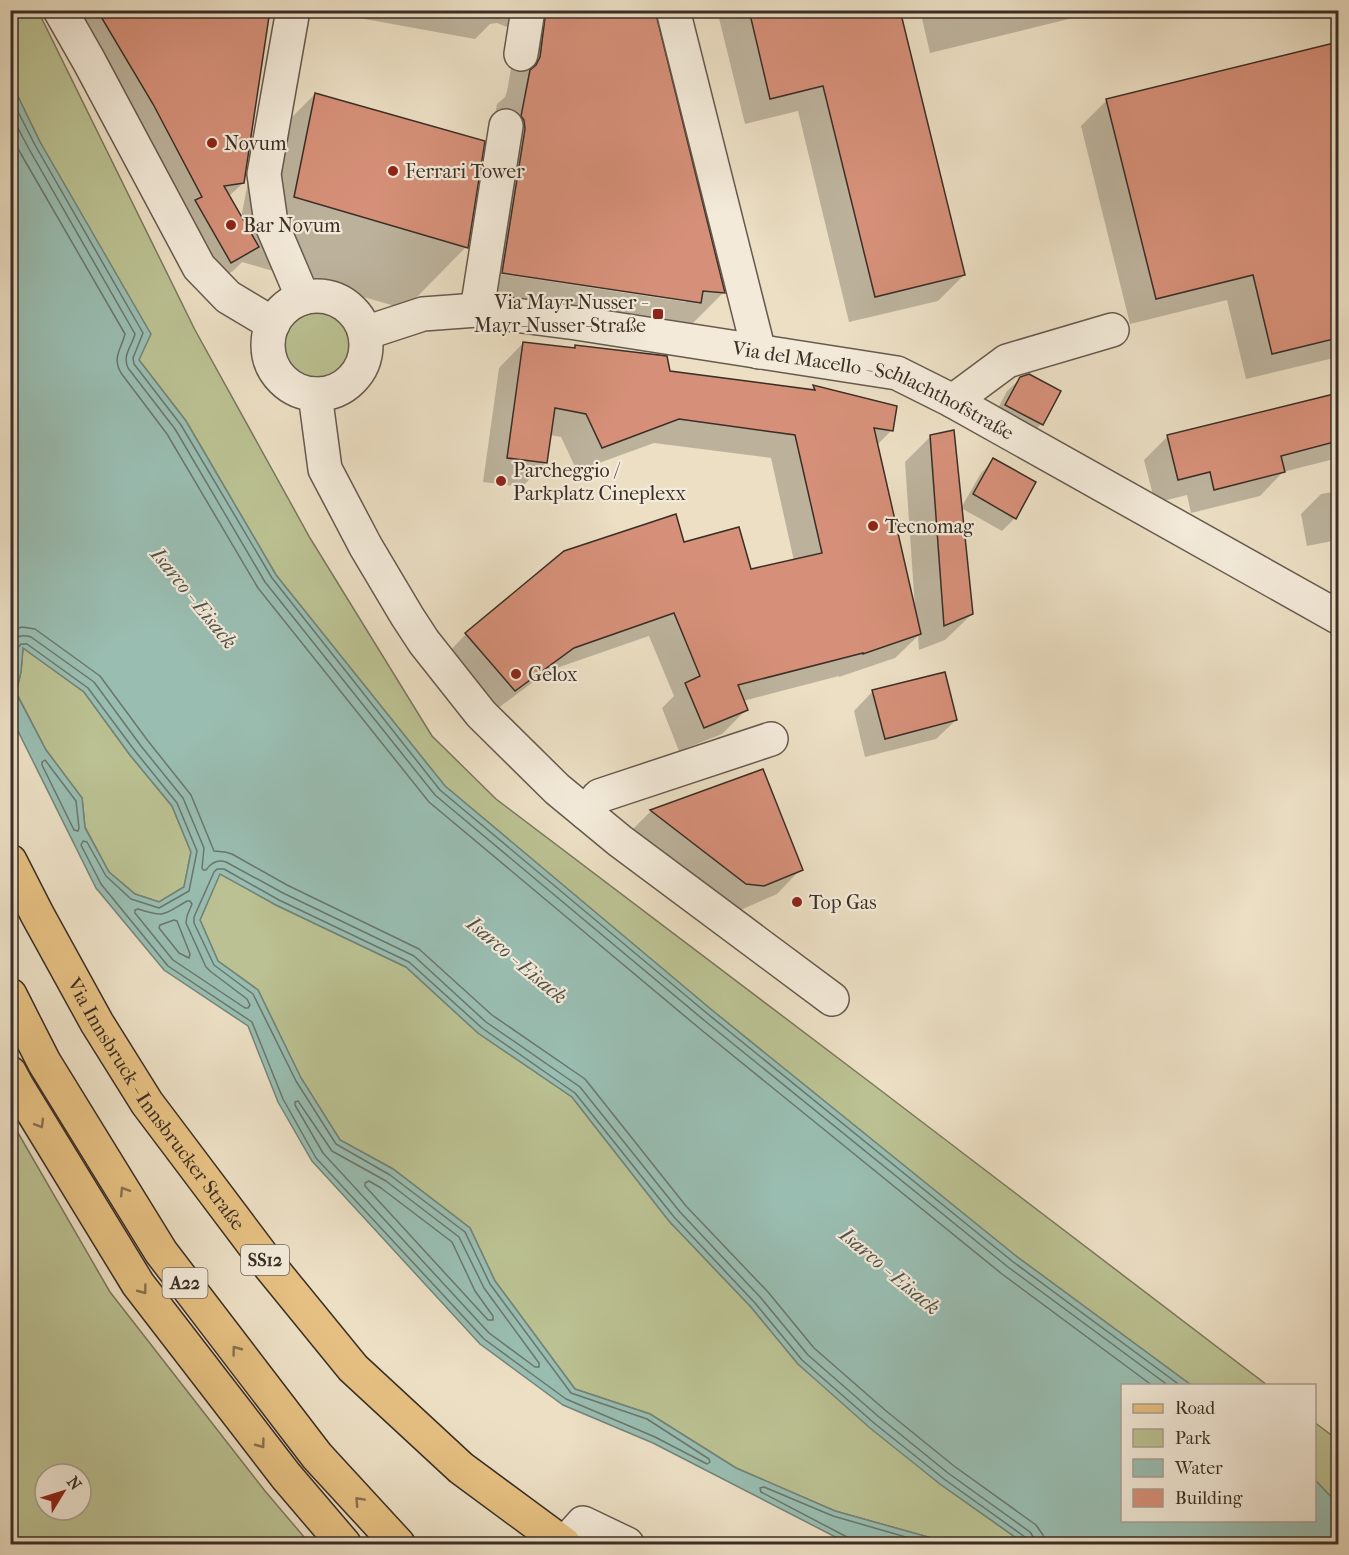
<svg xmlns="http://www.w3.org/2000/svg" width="1349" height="1555" font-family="'IM FELL French Canon',serif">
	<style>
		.green { fill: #bbc192; stroke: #7a785c; stroke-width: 1.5; fill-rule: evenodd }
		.water { fill: #99bdb1; stroke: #738479; stroke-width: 1.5; fill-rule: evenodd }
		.shadow { fill: #0003; fill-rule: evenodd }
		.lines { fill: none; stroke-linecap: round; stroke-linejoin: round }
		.shore { stroke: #6a766c; stroke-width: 1.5 }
		.building { fill: #d69079; stroke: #3a2e26; stroke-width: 1.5 }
		.minor-casing { stroke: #665a4e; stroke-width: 36 }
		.major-casing { stroke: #3a2e26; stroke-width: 36 }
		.highway-casing { stroke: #3a2e26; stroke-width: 36 }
		.minor { stroke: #f3ead9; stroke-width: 33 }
		.major { stroke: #e6c082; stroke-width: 33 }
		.highway { stroke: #e6c082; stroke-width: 33 }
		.oneway { stroke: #87704f }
		.poi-dot { fill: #8f2418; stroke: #f3ead9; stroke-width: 2 }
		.labels { text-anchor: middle; stroke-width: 4.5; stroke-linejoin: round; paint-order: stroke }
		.shield { fill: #f3ead9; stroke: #72665c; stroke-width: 1.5 }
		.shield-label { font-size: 18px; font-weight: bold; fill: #3a2e26 }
		.poi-label { font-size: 20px; fill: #3a2e26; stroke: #f3ead9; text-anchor: start }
		.street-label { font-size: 20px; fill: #3a2e26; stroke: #f3ead9 }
		.water-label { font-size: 21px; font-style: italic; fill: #525249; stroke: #f3ead9 }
	</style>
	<rect width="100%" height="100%" fill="#ecdfc4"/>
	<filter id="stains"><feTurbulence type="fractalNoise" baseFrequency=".00333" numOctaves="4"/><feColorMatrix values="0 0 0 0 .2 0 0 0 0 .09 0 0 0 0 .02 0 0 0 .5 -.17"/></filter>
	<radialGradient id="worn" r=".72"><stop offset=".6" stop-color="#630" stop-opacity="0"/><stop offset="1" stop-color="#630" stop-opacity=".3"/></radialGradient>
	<g class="green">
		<polygon points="11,11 38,11 195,330 310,538 432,736 496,799 871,1083 1267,1385 1191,1385 1016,1256 713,1011 445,786 276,575 186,421 139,360 40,142 11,82"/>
		<circle cx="318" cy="345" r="40"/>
		<polygon points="23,648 84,692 130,755 172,806 191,852 184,887 159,902 135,894 109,872 85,827 82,798 46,750 16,692 21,672"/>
		<polygon points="220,873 276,905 406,967 478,1033 572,1097 669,1221 751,1307 798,1364 940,1484 1025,1544 953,1544 835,1511 736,1468 650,1414 575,1389 495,1281 470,1228 393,1169 340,1140 301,1078 258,990 218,961 200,920"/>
		<path d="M10 1119 110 1292 265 1491 310 1544H11ZM45 1474H81V1510H45Z"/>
		<polygon points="1314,1422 1338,1440 1338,1504 1315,1480"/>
	</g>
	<path class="water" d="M11 82 40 142 151 334 139 360 186 421 276 575 445 786 713 1011 1016 1256 1191 1385 1122 1386V1520H1314L1315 1480 1338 1504V1544H1025L940 1484 870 1428 798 1364 751 1307 669 1221 572 1097 478 1033 406 967 276 905 220 874 200 920 218 961 258 990 301 1078 340 1140 393 1169 470 1228 495 1281 575 1389 650 1414 736 1468 835 1511 953 1544H849L653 1443 563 1405 480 1344 312 1161 278 1102 248 1026 164 970 96 888 11 717ZM23 648 84 692 130 755 172 806 191 852 184 887 159 902 135 894 109 872 85 828 82 798 46 750 16 693 21 672Z"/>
	<g class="shadow">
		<polygon points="57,10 270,10 243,183 228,197 241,218 253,156 315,94 466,247 405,309 242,262 233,271 206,286"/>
		<path d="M315 10H653L723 293 691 325 470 305 489 149 497 104 505 97 507 91 515 46 513 36 507 27 497 23 490 24 475 39ZM495 270 686 299V302L494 273Z"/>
		<polygon points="717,10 899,10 964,275 938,301 849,322 798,111 745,124"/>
		<polygon points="920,10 1096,10 1093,13 930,53"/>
		<polygon points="1338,43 1338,357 1246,379 1227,300 1130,324 1081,126 1107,100"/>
		<polygon points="523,343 573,350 576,347 668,373 810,391 814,387 892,430 876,446 914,609 915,608 905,462 931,436 972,614 945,640 919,650 918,636 895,658 839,677 839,676 743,701 746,710 722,734 679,751 662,708 674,696 649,636 548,671 490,714 442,659 466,634 565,553 683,544 750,571 794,561 771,458 654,443 577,471 561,437 550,435 546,462 522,487 483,482 499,368"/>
		<polygon points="1021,378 1041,424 1028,437 993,418 1007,391"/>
		<polygon points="1338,394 1338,458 1283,472 1260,496 1191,513 1187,495 1155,503 1144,460 1168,436"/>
		<polygon points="994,460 1015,518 1002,531 961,508 981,473"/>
		<polygon points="1338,491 1338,540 1307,546 1301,514 1321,494"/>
		<polygon points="873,691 956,720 936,739 865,757 854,711"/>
		<polygon points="763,771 801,869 777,894 738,911 626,836 651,811"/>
	</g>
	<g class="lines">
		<g class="shore">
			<polyline points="10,96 35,145 143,333 133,358 134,364 181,425 272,578 440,790 709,1015 1012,1261 1181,1386"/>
			<path d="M10 113 29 149 135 334C132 346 122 355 128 368L175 429 265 582 435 795 705 1021 1008 1267 1169 1386"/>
			<path d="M10 133 21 154 125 334C121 350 112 357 121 373L167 434 258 588 429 802 699 1028 1002 1274 1153 1386"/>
			<polyline points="10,631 22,627 35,629 100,676 148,741 191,795 214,851 225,852 232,854 287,885 419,949 492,1015 585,1079 686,1206 768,1292 814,1348 885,1410 954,1466 1036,1525 1043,1535 1044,1544"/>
			<path d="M10 644C15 636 22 634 31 637L94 682 141 746 183 798 204 848 202 868 203 870H206C211 863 217 859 226 862L283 893 414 956 486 1022 580 1087 680 1212 761 1298 808 1355 879 1417 948 1473 1030 1532 1034 1538 1035 1544"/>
			<polyline points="10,688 15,671 17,649 21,644 27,644 88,688 135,751 177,803 197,851 189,891 159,908 131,899 106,876 87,842 83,841 81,845 101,884 168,966 252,1022 283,1099 316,1158 484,1339 566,1399 655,1437 707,1464 710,1462 709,1459 647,1419 571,1393 490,1284 465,1232 390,1175 336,1144 296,1081 253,994 214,965 194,923 194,917 214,872 217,869 224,869 279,900 409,962 482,1028 575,1093 674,1217 755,1303 802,1360 874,1423 944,1479 1025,1537 1028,1544"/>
			<polygon points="45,760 76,801 79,828 78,831 74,830 42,765 42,762"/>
			<path d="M187 901H190L192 904 187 916 186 923 206 967 210 971 247 999 250 1005 248 1008H245L173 960 135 913V910L138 909C166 918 163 915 187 901Z"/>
			<polygon points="174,920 177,921 190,954 189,958 179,953 159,928 160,925"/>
			<polygon points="298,1101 332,1151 386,1181 459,1237 484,1288 539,1363 539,1367 535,1367 489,1333 323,1153 295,1105 295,1102"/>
			<polygon points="369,1181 381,1188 452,1242 475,1291 493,1316 493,1320 488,1320 365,1186 365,1183"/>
			<polyline points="850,1544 850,1540 847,1537 761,1492 760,1488 764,1487 833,1516 930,1544"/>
		</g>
	</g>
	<g class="building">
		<polygon points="97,10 270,10 244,183 224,186 259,247 231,263 195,200 202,197 153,104"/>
		<polygon points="546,10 655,10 725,293 703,291 701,303 502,273 525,129 524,120 521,116 530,70 536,65 540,57"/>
		<polygon points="749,10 900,10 965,275 875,297 823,86 770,99"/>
		<polygon points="1338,42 1338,338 1272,354 1253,275 1156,299 1106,99"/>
		<polygon points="315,93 485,141 468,248 294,197"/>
		<polygon points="523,342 575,348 575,345 667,356 670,371 815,390 813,385 897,406 893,431 874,428 921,634 863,654 863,653 738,685 748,710 704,728 685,683 700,676 674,613 574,648 515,691 465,633 564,551 676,514 684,542 739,527 751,569 822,553 795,435 679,419 602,448 586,414 555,408 547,463 507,458"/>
		<polygon points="1029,374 1061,391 1043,425 1005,405 1020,377"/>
		<polygon points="1338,393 1338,441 1281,456 1285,472 1214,490 1210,472 1178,480 1167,435"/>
		<polygon points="954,430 973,614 944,626 930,435"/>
		<polygon points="993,458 1036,482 1016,519 973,494"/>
		<polygon points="945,672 957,720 885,739 872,690"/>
		<polygon points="763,769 803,870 764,886 746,884 650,810"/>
	</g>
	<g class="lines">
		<defs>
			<g id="minor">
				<polyline points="60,10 89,61 199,267 228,297 273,324"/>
				<polyline points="293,10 264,174 271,223 303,298"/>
				<polyline points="673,10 759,352"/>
				<polyline points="521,54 528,10"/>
				<circle cx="317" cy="345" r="49"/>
				<polyline points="477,310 506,126"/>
				<path id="s1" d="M365 333 423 314 477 310 576 323 897 373 953 401 1338 617"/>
				<polyline points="315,394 325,469 366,547 407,616 424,642 481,714 557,789 620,841 832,999"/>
				<polyline points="953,401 1007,361 1112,330"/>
				<polyline points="586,813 599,796 771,739"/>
				<polyline points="564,1544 583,1523 627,1544"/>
			</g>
			<g id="major">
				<path id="s2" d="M10 861 37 914 97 1023 147 1103 269 1265 353 1368 461 1468 564 1544"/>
			</g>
			<g id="highway">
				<polyline points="10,995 44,1062 161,1252 317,1456 398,1544"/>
				<polyline points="10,1073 17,1086 138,1284 286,1476 344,1544"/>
			</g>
		</defs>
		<use href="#minor" class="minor-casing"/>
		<use href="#major" class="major-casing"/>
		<use href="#highway" class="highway-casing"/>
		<use href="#minor" class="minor"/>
		<use href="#major" class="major"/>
		<use href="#highway" class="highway"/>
	</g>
	<defs><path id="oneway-chevron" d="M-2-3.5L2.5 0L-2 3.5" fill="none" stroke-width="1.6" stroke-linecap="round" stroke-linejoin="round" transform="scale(1.5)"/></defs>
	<g class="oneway">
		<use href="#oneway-chevron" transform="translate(40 1124) rotate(59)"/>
		<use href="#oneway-chevron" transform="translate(124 1191) rotate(-122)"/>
		<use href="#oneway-chevron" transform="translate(143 1290) rotate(53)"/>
		<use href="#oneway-chevron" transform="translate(236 1350) rotate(-127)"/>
		<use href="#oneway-chevron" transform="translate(261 1444) rotate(53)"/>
		<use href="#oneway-chevron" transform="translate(359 1501) rotate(-133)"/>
	</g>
	<g class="poi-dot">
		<circle cx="212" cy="143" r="6"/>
		<circle cx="393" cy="171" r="6"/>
		<circle cx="231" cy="225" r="6"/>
		<rect x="652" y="308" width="12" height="12" rx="3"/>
		<circle cx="501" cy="481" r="6"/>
		<circle cx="873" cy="526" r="6"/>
		<circle cx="516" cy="674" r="6"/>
		<circle cx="797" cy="902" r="6"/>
	</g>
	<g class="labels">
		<g class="shield">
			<rect x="241" y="1245" width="48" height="30" rx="4.5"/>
			<rect x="162.5" y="1268" width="45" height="30" rx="4.5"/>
		</g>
		<g class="shield-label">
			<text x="265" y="1266">SS12</text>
			<text x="185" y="1289">A22</text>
		</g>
		<g class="poi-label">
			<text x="224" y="150">Novum</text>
			<text x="405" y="178">Ferrari Tower</text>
			<text x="243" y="232">Bar Novum</text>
			<text x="646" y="309" text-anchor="end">Via Mayr Nusser -<tspan x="646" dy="23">Mayr-Nusser-Straße</tspan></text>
			<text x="513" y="477">Parcheggio /<tspan x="513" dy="23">Parkplatz Cineplexx</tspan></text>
			<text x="885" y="533">Tecnomag</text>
			<text x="528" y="681">Gelox</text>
			<text x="809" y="909">Top Gas</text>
		</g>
		<g class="street-label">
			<text dy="7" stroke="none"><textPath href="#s1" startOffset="522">Via del Macello - Schlachthofstraße</textPath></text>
			<text dy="7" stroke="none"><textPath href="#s2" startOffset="284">Via Innsbruck - Innsbrucker Straße</textPath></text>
		</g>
		<g class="water-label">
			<text transform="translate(194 598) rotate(51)" y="7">Isarco - Eisack</text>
			<text transform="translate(517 960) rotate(40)" y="7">Isarco - Eisack</text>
			<text transform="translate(890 1271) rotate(40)" y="7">Isarco - Eisack</text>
		</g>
	</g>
	<rect width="1349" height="1555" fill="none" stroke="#ecdfc4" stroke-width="36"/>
	<rect x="12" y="12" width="1325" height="1531" fill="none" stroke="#3a2e26" stroke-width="3"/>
	<rect x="18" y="18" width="1313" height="1519" fill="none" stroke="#3a2e26" stroke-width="1.5"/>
	<rect x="1121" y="1384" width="195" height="138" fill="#f3ead9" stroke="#a99f91" stroke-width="1.5"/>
	<rect x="1133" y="1404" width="30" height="9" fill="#e6c082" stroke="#a99f91" stroke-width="1.5"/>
	<text x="1175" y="1414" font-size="18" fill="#3a2e26">Road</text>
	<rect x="1133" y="1429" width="30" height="18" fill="#bbc192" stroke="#a99f91" stroke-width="1.5"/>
	<text x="1175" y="1444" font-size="18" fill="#3a2e26">Park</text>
	<rect x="1133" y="1459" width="30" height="18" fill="#99bdb1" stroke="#a99f91" stroke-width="1.5"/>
	<text x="1175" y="1474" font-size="18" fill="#3a2e26">Water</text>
	<rect x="1133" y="1489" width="30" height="18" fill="#d69079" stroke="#a99f91" stroke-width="1.5"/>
	<text x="1175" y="1504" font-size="18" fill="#3a2e26">Building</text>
	<g transform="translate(63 1492) rotate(52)"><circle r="28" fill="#f3ead9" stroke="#a99f91" stroke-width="1.5"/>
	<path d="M0-4.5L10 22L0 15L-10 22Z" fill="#8f2418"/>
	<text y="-9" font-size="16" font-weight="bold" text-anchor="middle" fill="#3a2e26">N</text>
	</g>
	<rect width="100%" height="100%" filter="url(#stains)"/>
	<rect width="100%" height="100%" fill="url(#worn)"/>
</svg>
